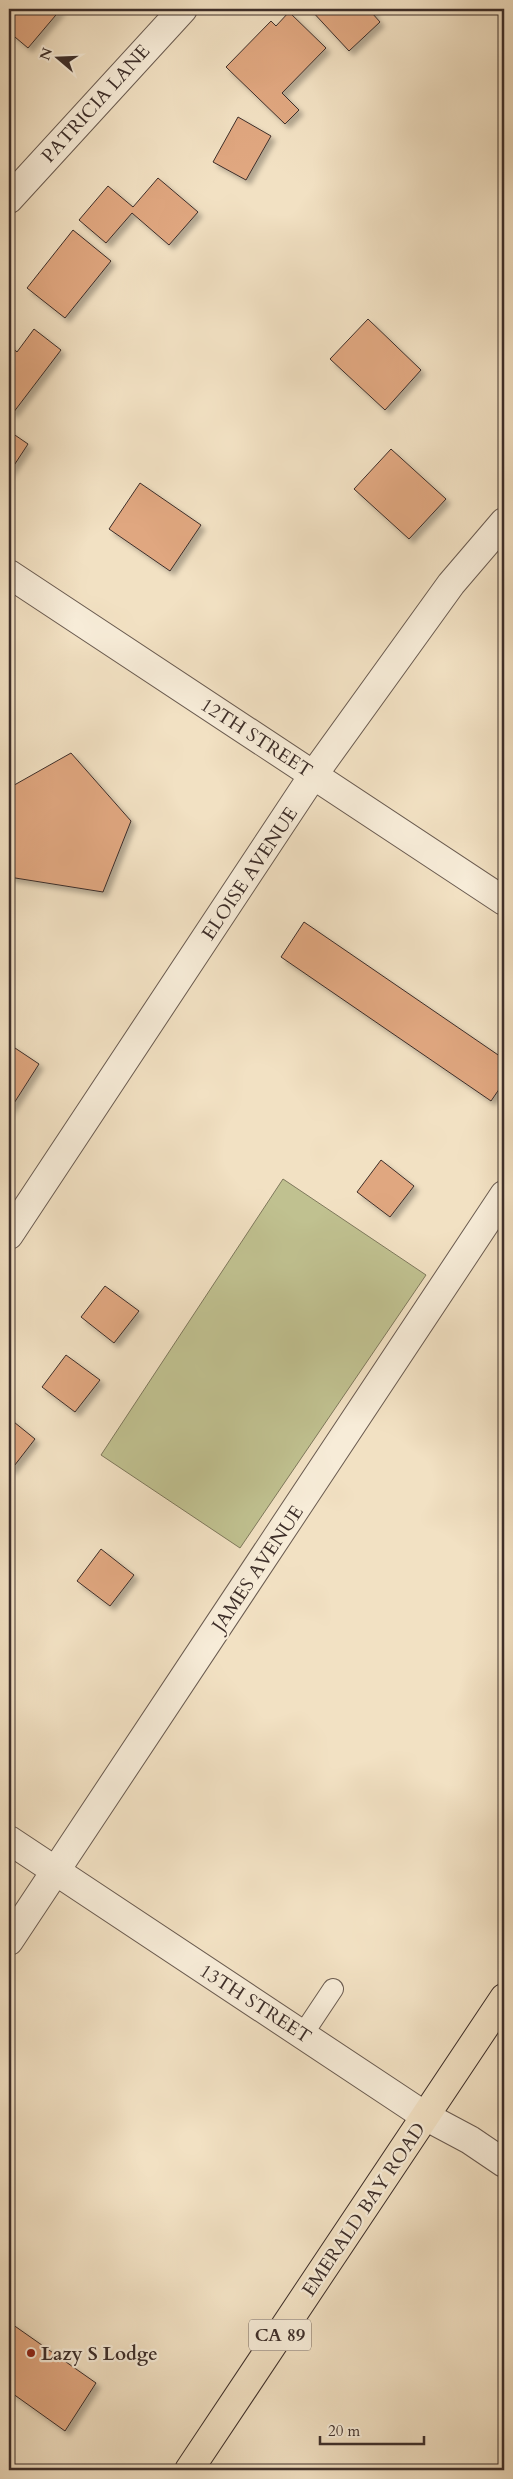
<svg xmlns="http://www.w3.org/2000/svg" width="513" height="2479" font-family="Cardo,serif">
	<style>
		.green { fill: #c0c190; stroke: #7e785c }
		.building { fill: #e0a780; stroke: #3d2e29; filter: url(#shadow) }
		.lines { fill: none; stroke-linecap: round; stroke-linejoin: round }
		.service-casing { stroke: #6a5b50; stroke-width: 22 }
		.minor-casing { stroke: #6a5b50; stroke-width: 30 }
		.tertiary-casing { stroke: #6a5b50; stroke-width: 30 }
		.primary-casing { stroke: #3d2e29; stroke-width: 30 }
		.service { stroke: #f7ecd8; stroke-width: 20 }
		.minor { stroke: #f7ecd8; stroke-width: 28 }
		.tertiary { stroke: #f7ecd8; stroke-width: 28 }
		.primary { stroke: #f2e1c3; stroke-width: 28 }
		.poi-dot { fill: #8f2418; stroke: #f7ecd8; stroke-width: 2 }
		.labels { text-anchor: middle; stroke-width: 4.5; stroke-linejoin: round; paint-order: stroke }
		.shield { fill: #f7ecd8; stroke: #75675e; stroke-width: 1 }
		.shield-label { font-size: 18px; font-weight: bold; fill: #3d2e29 }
		.street-label { font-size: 19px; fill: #3d2e29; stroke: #f7ecd8 }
		.poi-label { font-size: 19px; font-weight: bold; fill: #3d2e29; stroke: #f7ecd8; text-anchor: start }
	</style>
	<defs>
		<filter id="shadow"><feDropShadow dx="4.5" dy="4.5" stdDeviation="2.5" flood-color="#0004"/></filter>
	</defs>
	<rect width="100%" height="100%" fill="#f2e1c3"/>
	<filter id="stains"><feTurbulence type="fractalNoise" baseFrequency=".004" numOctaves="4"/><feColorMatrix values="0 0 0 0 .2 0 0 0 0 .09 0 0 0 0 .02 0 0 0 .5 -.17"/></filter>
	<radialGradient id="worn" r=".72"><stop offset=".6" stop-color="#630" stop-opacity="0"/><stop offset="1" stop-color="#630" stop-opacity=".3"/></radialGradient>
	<polygon class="green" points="283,1179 426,1275 240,1548 101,1455"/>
	<g class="building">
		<polygon points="11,9 61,9 28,48 9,32 9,11"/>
		<polygon points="310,9 376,9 372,13 380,22 349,51"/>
		<polygon points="289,12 326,48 282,93 299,110 285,124 226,67 271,21 276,26"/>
		<polygon points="238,117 271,136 246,180 213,162"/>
		<polygon points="158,178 198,212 169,245 132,213 106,243 79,220 108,186 133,207"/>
		<polygon points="73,230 111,261 65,318 27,288"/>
		<polygon points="368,319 421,370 385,410 330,359"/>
		<polygon points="34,329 61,350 13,413 9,410 9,345 17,352"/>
		<polygon points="9,431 28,444 9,473"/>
		<polygon points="391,449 446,499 409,539 354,489"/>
		<polygon points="140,483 201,525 170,571 109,529"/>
		<polygon points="71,753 131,821 103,892 9,877 9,788"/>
		<polygon points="304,922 504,1059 504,1082 491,1101 281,957"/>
		<polygon points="9,1044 39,1064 9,1111"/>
		<polygon points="381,1160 414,1186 390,1217 357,1192"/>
		<polygon points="105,1286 139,1311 114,1343 81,1317"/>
		<polygon points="66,1355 100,1380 75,1412 42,1387"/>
		<polygon points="9,1418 35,1439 11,1470 9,1469"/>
		<polygon points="101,1549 134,1575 110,1606 77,1581"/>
		<polygon points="9,2322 96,2383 65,2431 9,2391"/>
	</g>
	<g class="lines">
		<defs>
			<polyline id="service" points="303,2034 333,1989"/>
			<g id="minor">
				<polyline points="9,199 183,9"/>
				<polyline points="9,1235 314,774 451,584 504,522"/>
				<polyline points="9,1840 425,2116"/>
				<polyline points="9,1941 504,1195"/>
			</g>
			<g id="tertiary">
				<polyline points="9,574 504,901"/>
				<polyline points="425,2116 470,2140 504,2163"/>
			</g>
			<polyline id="primary" points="189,2470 504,1998"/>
		</defs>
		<use href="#service" class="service-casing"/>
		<use href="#minor" class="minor-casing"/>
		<use href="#tertiary" class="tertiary-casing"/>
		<use href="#primary" class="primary-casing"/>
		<use href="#service" class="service"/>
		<use href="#minor" class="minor"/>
		<use href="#tertiary" class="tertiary"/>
		<use href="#primary" class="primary"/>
	</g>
	<circle class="poi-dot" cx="31" cy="2353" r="5"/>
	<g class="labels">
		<rect class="shield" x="249" y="2319.5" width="62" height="31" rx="4"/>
		<g class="shield-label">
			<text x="280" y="2341">CA 89</text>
		</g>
		<g class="street-label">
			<text transform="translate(95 103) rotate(-48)" y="7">PATRICIA LANE</text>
			<text transform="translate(257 737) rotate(33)" y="7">12TH STREET</text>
			<text transform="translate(249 873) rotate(-56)" y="7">ELOISE AVENUE</text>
			<text transform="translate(257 1568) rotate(-56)" y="7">JAMES AVENUE</text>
			<text transform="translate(256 2003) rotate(33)" y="7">13TH STREET</text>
			<text transform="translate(363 2209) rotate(-56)" y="7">EMERALD BAY ROAD</text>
		</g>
		<g class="poi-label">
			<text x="41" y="2360">Lazy S Lodge</text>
		</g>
	</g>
	<rect width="513" height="2479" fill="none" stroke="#f2e1c3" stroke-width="30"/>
	<rect x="10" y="10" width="493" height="2459" fill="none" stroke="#3d2e29" stroke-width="2.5"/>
	<rect x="15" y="15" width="483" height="2449" fill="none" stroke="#3d2e29"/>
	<g transform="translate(58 58) rotate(289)" stroke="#f7ecd8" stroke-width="4" paint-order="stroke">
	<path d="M0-4L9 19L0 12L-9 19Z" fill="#3d2e29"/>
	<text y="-8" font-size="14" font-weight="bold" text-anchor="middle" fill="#3d2e29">N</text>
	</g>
	<path d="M320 2436v8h104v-8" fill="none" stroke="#3d2e29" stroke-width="2.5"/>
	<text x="328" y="2436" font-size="15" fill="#3d2e29" stroke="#f7ecd8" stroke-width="4" paint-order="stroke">20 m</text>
	<rect width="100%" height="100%" filter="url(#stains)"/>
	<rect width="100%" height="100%" fill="url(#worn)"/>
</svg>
